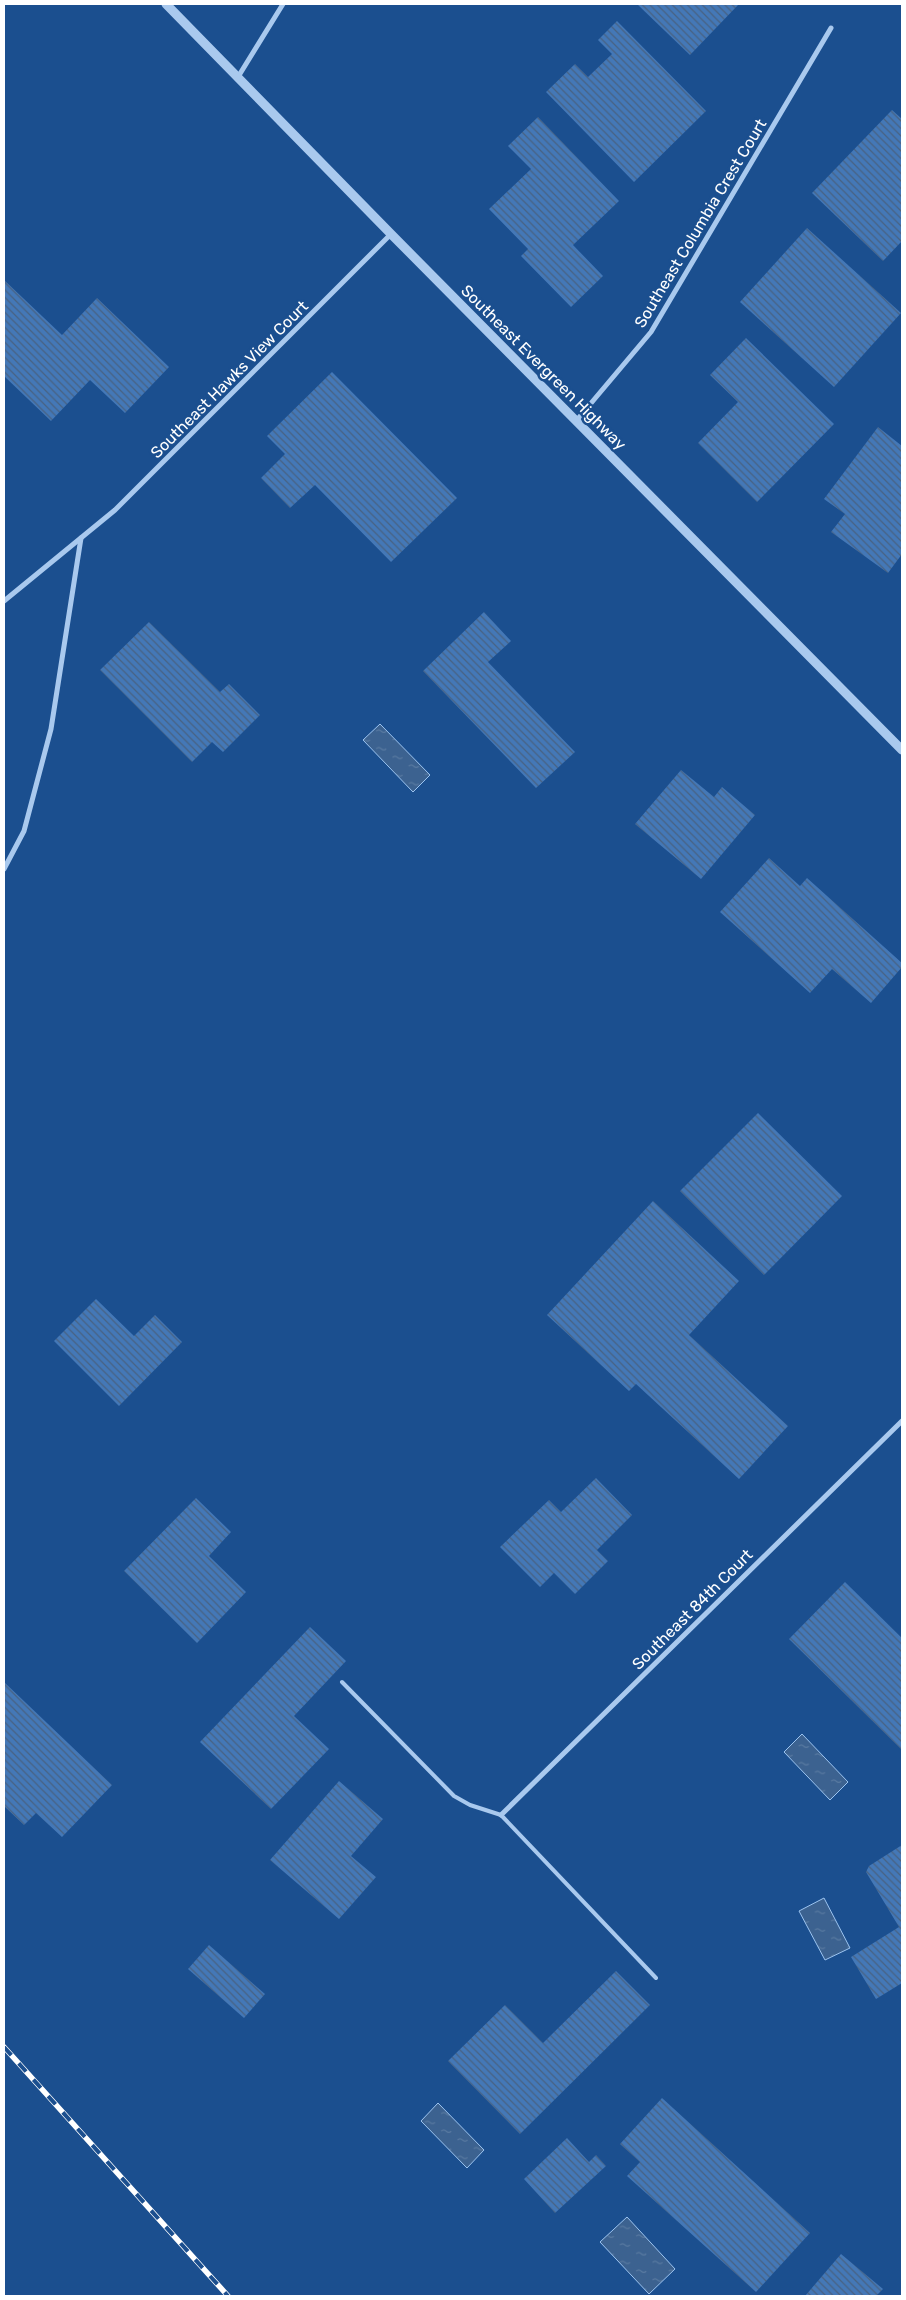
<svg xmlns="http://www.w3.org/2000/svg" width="906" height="2300" font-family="Rubik,sans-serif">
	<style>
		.water { fill: url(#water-ripples); stroke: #9cc4f0 }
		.building { fill: url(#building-back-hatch) }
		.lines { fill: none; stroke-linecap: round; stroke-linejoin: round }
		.service { stroke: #a9c9ee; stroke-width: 4 }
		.minor { stroke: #a9c9ee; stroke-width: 5 }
		.tertiary { stroke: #a9c9ee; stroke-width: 9 }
		.rail-casing { stroke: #fff; stroke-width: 5.5 }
		.rail { stroke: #1b4f8f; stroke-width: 4; stroke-dasharray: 11; stroke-linecap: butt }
		.labels { text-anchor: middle; stroke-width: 5; stroke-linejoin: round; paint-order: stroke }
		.street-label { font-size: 16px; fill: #fff; stroke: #1b4f8f }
	</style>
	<defs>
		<pattern id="water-ripples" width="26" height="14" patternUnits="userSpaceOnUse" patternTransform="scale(1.25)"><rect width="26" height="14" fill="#3c6290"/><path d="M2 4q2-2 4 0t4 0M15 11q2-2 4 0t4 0" fill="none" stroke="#597aa1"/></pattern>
		<pattern id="building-back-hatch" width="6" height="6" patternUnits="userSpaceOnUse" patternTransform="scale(1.25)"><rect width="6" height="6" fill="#4478b7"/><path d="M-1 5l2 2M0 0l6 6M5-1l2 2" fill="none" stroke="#486282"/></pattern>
	</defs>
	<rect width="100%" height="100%" fill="#1b4f8f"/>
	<g class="water">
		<polygon points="380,724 430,775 413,792 363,740"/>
		<polygon points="802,1734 848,1782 830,1800 784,1752"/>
		<polygon points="824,1898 850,1948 825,1960 799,1911"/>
		<polygon points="438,2103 484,2150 467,2168 421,2121"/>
		<polygon points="627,2217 675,2269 649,2294 600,2242"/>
	</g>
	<g class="building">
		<polygon points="637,4 739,4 690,55"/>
		<polygon points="617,21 706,111 634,182 546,92 575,64 588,77 612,54 598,40"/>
		<polygon points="892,110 902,119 902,241 883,261 812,193"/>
		<polygon points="538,117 619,201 573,245 603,276 571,307 521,256 528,249 489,209 531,169 508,146"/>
		<polygon points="807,228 901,313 834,387 740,302"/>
		<polygon points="4,280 62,335 97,298 169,367 125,413 90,380 51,421 4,376"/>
		<polygon points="746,338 834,424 757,502 698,443 738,402 710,375"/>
		<polygon points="332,372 457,498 391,562 315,485 290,508 261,478 285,454 267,436"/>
		<polygon points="878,427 902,446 902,554 888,573 831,532 845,514 824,499"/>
		<polygon points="484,612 511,641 488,662 575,752 536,788 423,671"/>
		<polygon points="149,622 220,692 229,684 260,715 223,752 212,742 192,762 100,670"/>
		<polygon points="681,770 714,797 722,787 755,815 701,879 635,824"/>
		<polygon points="769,858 800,886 807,878 902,963 902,967 871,1003 832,969 810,993 720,912"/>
		<polygon points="758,1113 842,1196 764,1275 680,1191"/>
		<polygon points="653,1201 739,1281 689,1335 788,1426 739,1479 636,1384 629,1391 547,1315"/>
		<polygon points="96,1299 134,1336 155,1315 182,1342 119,1406 54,1341"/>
		<polygon points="596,1478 632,1515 597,1550 608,1561 575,1594 554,1573 540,1587 500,1547 549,1500 561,1512"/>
		<polygon points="196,1498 231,1532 209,1556 246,1592 197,1643 124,1571"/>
		<polygon points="845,1582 902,1638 902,1750 789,1639"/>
		<polygon points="310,1627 346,1661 294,1716 329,1749 271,1809 200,1742"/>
		<polygon points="4,1682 112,1785 62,1837 36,1813 24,1825 4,1806"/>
		<polygon points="339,1781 383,1819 351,1856 376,1877 339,1919 270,1860"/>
		<polygon points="902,1845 902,1983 876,1999 851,1957 899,1927 866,1872 869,1866"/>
		<polygon points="209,1945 265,1994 244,2018 188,1969"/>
		<polygon points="616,1971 650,2005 520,2134 448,2061 505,2005 543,2043"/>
		<polygon points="662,2098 810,2233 756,2292 627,2176 640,2162 620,2144"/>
		<polygon points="567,2138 589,2162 596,2155 606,2166 555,2213 524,2179"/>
		<polygon points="841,2254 883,2289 876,2296 805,2296"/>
	</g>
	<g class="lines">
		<polyline class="service" points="342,1682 454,1796 470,1805 501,1815 656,1978"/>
		<g class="minor">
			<polyline points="238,77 283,4"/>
			<polyline points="576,421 651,332 831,28"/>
			<polyline points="4,601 115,510 391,234"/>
			<polyline points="4,869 24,831 51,729 81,538"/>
			<polyline points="501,1815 902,1421"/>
		</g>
		<polyline class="tertiary" points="166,4 391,234 902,750"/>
		<defs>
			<polyline id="rail" points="4,2047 228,2296"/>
		</defs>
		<use href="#rail" class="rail-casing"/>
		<use href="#rail" class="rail"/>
	</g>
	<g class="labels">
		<g class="street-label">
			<text transform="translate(700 223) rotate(-59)" y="6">Southeast Columbia Crest Court</text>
			<text transform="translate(544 367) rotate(45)" y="6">Southeast Evergreen Highway</text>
			<text transform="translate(229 379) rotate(-45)" y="6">Southeast Hawks View Court</text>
			<text transform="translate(692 1609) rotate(-45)" y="6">Southeast 84th Court</text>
		</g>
	</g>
	<rect width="906" height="2300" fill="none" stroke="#ffffff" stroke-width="10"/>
</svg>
